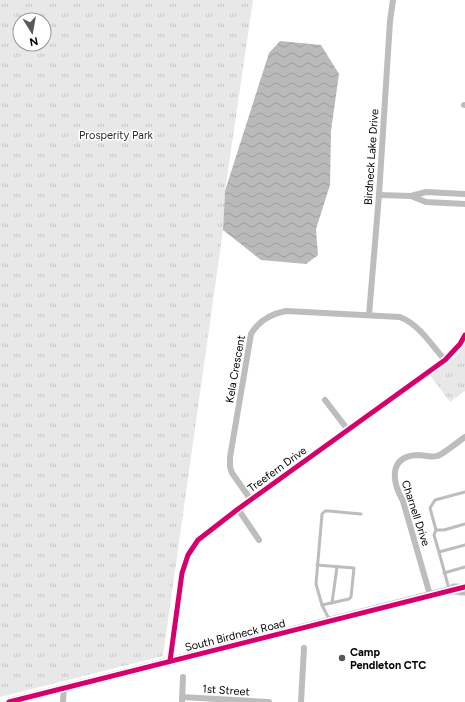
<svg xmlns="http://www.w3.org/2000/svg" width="465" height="702" font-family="Figtree,sans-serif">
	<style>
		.grass { fill: url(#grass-tufts); fill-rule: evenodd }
		.water { fill: url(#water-waves) }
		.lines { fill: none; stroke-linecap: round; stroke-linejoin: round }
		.trunk-casing { stroke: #dbdbdb; stroke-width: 12 }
		.service { stroke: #bdbdbd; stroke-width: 3 }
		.minor { stroke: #bdbdbd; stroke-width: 6 }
		.tertiary { stroke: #bdbdbd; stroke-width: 8 }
		.trunk { stroke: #bdbdbd; stroke-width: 10 }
		.cycleway-casing { stroke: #fff; stroke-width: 8 }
		.cycleway { stroke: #d6006c; stroke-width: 5 }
		.poi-dot { fill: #595959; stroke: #fff; stroke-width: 1.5 }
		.labels { text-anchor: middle; stroke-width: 3; stroke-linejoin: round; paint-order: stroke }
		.park-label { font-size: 11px; fill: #2d2d2d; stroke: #fff }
		.street-label { font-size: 11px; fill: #000; stroke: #fff }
		.poi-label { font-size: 11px; font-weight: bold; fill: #000; stroke: #fff; text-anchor: start }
	</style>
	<defs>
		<pattern id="grass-tufts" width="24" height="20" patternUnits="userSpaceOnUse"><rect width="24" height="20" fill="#e8e8e8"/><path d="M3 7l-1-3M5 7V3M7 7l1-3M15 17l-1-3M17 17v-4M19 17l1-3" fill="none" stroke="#c5c5c5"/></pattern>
		<pattern id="water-waves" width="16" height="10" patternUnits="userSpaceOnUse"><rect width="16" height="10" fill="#bababa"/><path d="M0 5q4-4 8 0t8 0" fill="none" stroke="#9e9e9e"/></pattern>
	</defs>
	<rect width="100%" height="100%" fill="#fff"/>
	<g class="grass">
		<path d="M0 0H253L225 191 223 230 163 656 0 697ZM20 20H44V44H20Z"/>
		<polygon points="465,344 465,391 450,402 430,375 455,357"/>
	</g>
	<polygon class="water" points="280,41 321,45 339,74 331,131 330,185 316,229 318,255 306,264 261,260 223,230 225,191 269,53"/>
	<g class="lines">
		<defs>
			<polyline id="trunk" points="454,589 465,590"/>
		</defs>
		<use href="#trunk" class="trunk-casing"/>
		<g class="service">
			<polyline points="436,530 444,530 465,524"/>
			<polyline points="439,552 434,535 436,530 430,508 435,500 465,492"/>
			<polyline points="317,565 354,568 351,597 349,599 322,605"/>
			<polyline points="444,573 465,567"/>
			<polyline points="449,589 439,552 465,545"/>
			<polyline points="332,603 337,567"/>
			<polyline points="329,619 322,605 316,584 322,514 325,511 329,511 361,514"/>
		</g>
		<g class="minor">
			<polyline points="464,105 465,105"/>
			<polyline points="379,195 411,196 426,192 465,194"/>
			<polyline points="411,196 426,202 465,204"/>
			<polyline points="369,315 379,195 390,21 393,0"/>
			<polyline points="325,400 348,430"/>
			<path d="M251 500 232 473 230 467V457L251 334C259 320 271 314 286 311L400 317C420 325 431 345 445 360"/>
			<polyline points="238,509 259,540"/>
			<path d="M430 595 403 501C392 482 388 456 418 455 424 455 431 458 437 456 442 455 459 441 465 437"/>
			<polyline points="170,661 182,573 188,555 198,540 238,509 445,360 460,344 465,335"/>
			<polyline points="182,697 269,702"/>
			<polyline points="63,702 64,688"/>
			<polyline points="182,702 183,677"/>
			<polyline points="301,702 304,648"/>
		</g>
		<polyline class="tertiary" points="9,702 458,588"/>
		<use href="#trunk" class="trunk"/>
		<defs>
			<g id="cycleway">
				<polyline points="170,661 182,573 188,555 198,540 238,509 445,360 460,344 465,335"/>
				<polyline points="9,702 465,587"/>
			</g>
		</defs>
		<use href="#cycleway" class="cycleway-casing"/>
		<use href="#cycleway" class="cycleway"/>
	</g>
	<circle class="poi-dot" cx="342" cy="658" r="4"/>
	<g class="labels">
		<g class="park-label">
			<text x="116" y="139">Prosperity Park</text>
		</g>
		<g class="street-label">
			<text transform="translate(371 157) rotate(-86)" y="4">Birdneck Lake Drive</text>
			<text transform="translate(235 369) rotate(-80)" y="4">Kela Crescent</text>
			<text transform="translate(277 469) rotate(-36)" y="4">Treefern Drive</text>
			<text transform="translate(416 513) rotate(72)" y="4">Charnell Drive</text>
			<text transform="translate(235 635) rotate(-14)" y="4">South Birdneck Road</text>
			<text transform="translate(226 690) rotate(4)" y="4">1st Street</text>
		</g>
		<g class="poi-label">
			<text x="350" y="656">Camp<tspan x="350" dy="13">Pendleton CTC</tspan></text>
		</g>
	</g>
	<g transform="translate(32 32) rotate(169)"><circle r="19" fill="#ffffff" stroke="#999999"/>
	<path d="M0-3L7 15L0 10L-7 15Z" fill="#595959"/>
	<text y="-6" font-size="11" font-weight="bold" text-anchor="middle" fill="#000000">N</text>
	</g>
</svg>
